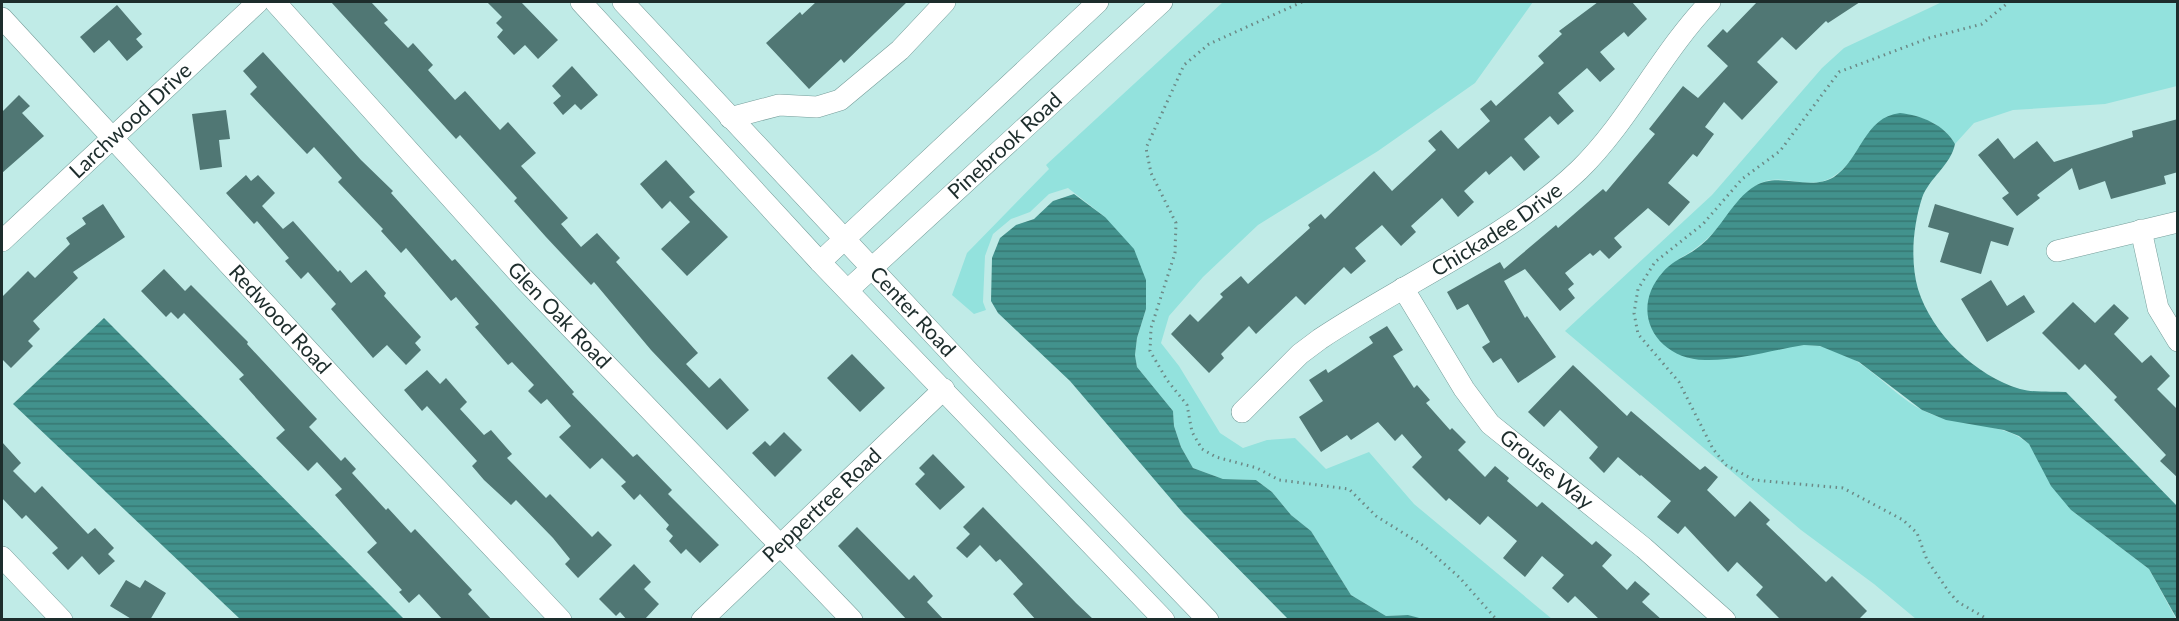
<svg xmlns="http://www.w3.org/2000/svg" width="2179" height="621" font-family="Lato,sans-serif">
	<style>
		.grass { fill: #93e2dd }
		.water { fill: url(#water-rules) }
		.building { fill: #507774 }
		.lines { fill: none; stroke-linecap: round; stroke-linejoin: round }
		.minor-casing { stroke: #759d9a; stroke-width: 22 }
		.path { stroke: #6c8986; stroke-width: 3; stroke-dasharray: 1.5 4.5; stroke-linecap: butt }
		.minor { stroke: #fff; stroke-width: 21 }
		.labels { text-anchor: middle; stroke-width: 6; stroke-linejoin: round; paint-order: stroke }
		.street-label { font-size: 21px; fill: #1d2d2c; stroke: #cdf8f4 }
	</style>
	<defs>
		<pattern id="water-rules" width="6" height="5" patternUnits="userSpaceOnUse" patternTransform="scale(1.5)"><rect width="6" height="5" fill="#42928d"/><path d="M0 2.5h6" fill="none" stroke="#377873"/></pattern>
	</defs>
	<rect width="100%" height="100%" fill="#c0ebe7"/>
	<g class="grass">
		<polygon points="1223,2 1533,2 1475,83 1378,151 1258,225 1203,277 1169,316 1161,343 1179,366 1220,433 1243,448 1267,440 1295,438 1326,469 1369,452 1414,504 1552,619 1423,620 1408,615 1386,616 1351,595 1311,531 1291,515 1272,492 1256,480 1223,479 1193,468 1181,447 1174,426 1173,411 1137,367 1135,355 1137,338 1146,309 1105,217 1068,188 1049,194 1030,212 1011,219 993,234 985,256 983,302 986,310 974,314 952,295 967,253 1049,169 1046,165"/>
		<path d="M1942 2H2177V86L2105 104 2013 110 1974 123 1955 144C1949 132 1937 124 1924 119 1872 97 1866 156 1834 176 1810 192 1785 173 1763 182 1750 187 1742 199 1733 209 1718 229 1702 247 1680 258L1688 358C1733 365 1778 340 1818 346 1862 352 1886 391 1922 410 1955 428 1999 419 2029 444L2071 510 2149 569 2176 619H1916L1874 584 1801 530 1565 331 1712 195 1822 68 1844 48Z"/>
	</g>
	<g class="water">
		<path d="M1900 113C1921 115 1945 125 1955 144 1951 165 1929 178 1922 198 1913 226 1910 261 1918 289 1932 334 1976 376 2020 389 2036 393 2050 391 2066 392L2177 506V619L2149 569 2071 510 2051 486 2029 444 2019 436 2004 430 1946 420 1922 410 1859 362 1820 346 1804 345C1772 350 1737 361 1705 360 1656 359 1628 311 1663 272 1673 260 1688 256 1700 246 1721 230 1732 200 1755 186 1779 171 1809 192 1834 177 1861 159 1864 117 1900 113Z"/>
		<polygon points="1074,194 1105,217 1134,249 1146,280 1146,309 1137,338 1135,355 1137,367 1173,411 1174,426 1181,447 1193,468 1223,479 1256,480 1272,492 1291,515 1311,531 1351,595 1386,616 1408,615 1423,619 1288,619 1183,513 1070,381 998,313 991,301 992,258 1000,238 1016,225 1034,219 1053,201"/>
		<polygon points="104,318 404,619 240,619 13,404"/>
	</g>
	<g class="building">
		<polygon points="331,2 371,2 388,20 384,23 408,48 413,43 433,65 428,70 455,100 465,91 500,130 508,122 536,153 521,166 568,218 561,224 581,247 597,233 620,258 616,262 698,353 686,364 709,388 720,378 749,410 727,430 651,350 594,282 591,285 546,237 514,201 517,198 460,135 456,139"/>
		<polygon points="487,2 521,2 558,40 538,59 525,45 514,55 497,37 503,30 496,23 502,17"/>
		<polygon points="816,2 907,2 844,63 841,59 809,89 766,43 800,12 802,15"/>
		<polygon points="1598,2 1632,2 1647,19 1628,37 1624,32 1600,52 1615,69 1600,82 1587,68 1558,93 1574,111 1558,125 1550,116 1524,139 1540,157 1524,171 1511,156 1489,175 1486,171 1464,191 1474,202 1458,217 1442,198 1411,226 1416,232 1401,246 1382,225 1355,248 1366,261 1351,274 1344,267 1305,305 1296,296 1256,334 1249,326 1221,354 1224,358 1209,373 1171,334 1190,314 1198,322 1223,297 1220,294 1241,276 1248,284 1310,228 1308,225 1321,214 1325,219 1374,171 1392,191 1436,150 1428,141 1441,130 1458,149 1490,121 1480,109 1491,100 1496,106 1544,63 1538,56 1562,34 1559,31"/>
		<polygon points="1757,2 1860,2 1828,23 1826,21 1796,50 1782,37 1757,62 1778,82 1742,120 1724,102 1705,127 1714,134 1697,157 1693,154 1668,183 1690,202 1669,226 1648,208 1614,238 1622,247 1609,259 1600,250 1593,256 1590,253 1565,273 1574,284 1568,289 1575,298 1560,311 1525,269 1504,281 1525,318 1527,316 1556,357 1518,383 1501,358 1493,363 1482,347 1490,342 1468,304 1457,310 1447,292 1500,262 1504,269 1556,225 1558,228 1603,189 1606,192 1655,134 1649,129 1683,86 1698,98 1728,66 1707,46 1723,29 1727,33"/>
		<polygon points="117,5 142,34 136,39 143,47 127,61 109,40 94,53 80,37"/>
		<polygon points="263,52 361,160 393,191 391,193 452,261 455,259 498,307 574,392 572,394 633,457 637,454 672,490 668,494 719,545 700,563 686,549 681,554 669,541 673,536 666,529 669,525 640,494 634,500 621,486 626,482 602,458 590,469 559,437 571,426 547,399 541,404 528,391 534,385 512,362 508,365 475,327 479,324 456,297 451,301 406,248 401,253 381,231 383,229 338,182 342,178 314,147 307,154 250,94 257,87 243,71"/>
		<polygon points="572,66 598,95 581,110 575,104 563,115 553,103 561,96 552,86"/>
		<polygon points="19,95 30,106 22,113 44,136 2,173 2,112"/>
		<polygon points="226,110 230,139 219,140 222,167 200,170 192,114"/>
		<polygon points="2178,119 2178,172 2164,176 2166,184 2111,199 2105,181 2079,190 2072,168 2037,195 2040,198 2017,216 2002,198 2009,193 1978,155 1998,138 2014,159 2037,141 2054,162 2133,137 2132,131"/>
		<polygon points="666,160 695,192 689,197 728,237 687,276 661,249 690,222 670,201 662,209 640,184"/>
		<polygon points="246,175 251,181 258,175 275,193 262,206 283,229 293,221 338,272 340,270 351,283 366,270 386,293 384,296 421,337 415,343 421,350 406,365 387,345 373,358 331,309 336,304 308,272 301,279 285,261 289,258 257,221 254,224 226,193"/>
		<polygon points="103,204 125,237 73,272 78,278 33,321 40,329 28,341 33,346 11,368 2,359 2,297 28,271 35,278 70,244 66,238 86,224 82,218"/>
		<polygon points="1935,204 2014,228 2008,246 1991,241 1981,274 1940,262 1949,233 1928,227"/>
		<polygon points="164,269 185,291 191,285 248,342 247,344 317,419 309,427 341,461 345,457 356,469 352,473 386,510 388,508 411,533 415,529 472,590 468,594 492,620 443,620 419,594 409,603 399,592 402,590 367,552 377,543 335,495 342,489 317,462 308,471 276,438 285,430 239,379 244,375 184,313 178,319 171,312 166,317 141,291"/>
		<polygon points="1991,280 2007,306 2024,295 2035,312 1987,342 1961,299"/>
		<polygon points="2073,302 2095,323 2114,304 2129,318 2114,334 2142,363 2151,355 2170,376 2157,389 2178,410 2178,478 2160,461 2166,455 2114,400 2117,397 2085,364 2079,370 2042,333"/>
		<polygon points="1387,326 1403,350 1393,356 1414,388 1417,385 1430,400 1426,403 1450,430 1452,428 1466,442 1458,450 1485,477 1495,466 1509,478 1507,481 1537,507 1542,502 1592,545 1596,541 1612,555 1602,566 1627,590 1635,581 1650,594 1642,602 1662,620 1600,620 1575,596 1568,603 1552,588 1564,575 1542,556 1525,577 1503,558 1517,541 1488,516 1480,525 1449,498 1446,501 1412,467 1422,457 1402,434 1395,441 1378,422 1351,440 1347,435 1321,452 1299,417 1323,401 1309,380 1326,369 1328,373 1373,343 1369,337"/>
		<polygon points="852,354 885,388 860,412 827,378"/>
		<polygon points="1573,365 1627,416 1631,411 1700,470 1705,466 1718,477 1707,490 1735,517 1750,501 1770,520 1766,524 1826,582 1832,576 1867,611 1858,620 1781,620 1756,595 1763,587 1737,562 1728,572 1685,526 1678,534 1657,517 1671,501 1641,475 1640,476 1618,457 1604,473 1589,458 1598,447 1560,410 1544,427 1528,412"/>
		<polygon points="427,370 440,384 446,378 467,402 460,409 484,435 491,430 512,454 507,458 546,498 550,494 592,537 598,531 612,545 578,578 565,564 570,559 553,538 516,500 511,505 484,480 472,466 477,461 427,406 422,411 404,390"/>
		<polygon points="784,432 802,450 775,477 752,453 765,441 770,446"/>
		<polygon points="2,442 21,463 13,471 35,493 42,486 88,534 95,528 114,548 108,554 115,561 99,575 82,556 68,570 52,553 58,548 26,515 22,519 2,498"/>
		<polygon points="933,454 965,487 940,510 915,484 925,474 919,468"/>
		<polygon points="983,507 1076,603 1094,620 1036,620 1013,594 1023,584 1000,559 996,562 980,545 967,558 956,548 970,534 963,527"/>
		<polygon points="857,527 909,580 914,575 933,596 927,602 944,620 907,620 838,546"/>
		<polygon points="634,564 651,582 644,589 659,604 644,620 627,620 620,612 616,616 599,599"/>
		<polygon points="126,580 140,588 145,580 166,593 150,620 133,620 110,606"/>
	</g>
	<g class="lines">
		<defs>
			<g id="minor">
				<path id="s1" d="M275 2 523 278 852 620"/>
				<polyline points="581,2 820,262 1164,620"/>
				<path id="s2" d="M623 2 966 369 1208 620"/>
				<path id="s3" d="M2 18 376 424 561 620"/>
				<polyline points="730,118 779,105 817,107 840,100 900,50 945,2"/>
				<polyline points="2141,230 2158,308 2178,341"/>
				<path id="s4" d="M2 241 258 2"/>
				<polyline points="2057,251 2178,222"/>
				<polyline points="820,262 1098,2"/>
				<path id="s5" d="M1403 288 1464 389 1490 424 1644 548 1725 620"/>
				<path id="s6" d="M848 290 1162 2"/>
				<path id="s7" d="M1242 412 1300 354 1320 339C1402 284 1508 238 1579 170 1629 121 1661 53 1710 2"/>
				<polyline points="2,557 62,620"/>
				<path id="s8" d="M702 620 944 389"/>
			</g>
		</defs>
		<use href="#minor" class="minor-casing"/>
		<g class="path">
			<polyline points="1302,2 1209,44 1184,65 1146,148 1151,173 1176,223 1175,253 1151,328 1150,351 1167,380 1187,405 1192,432 1202,449 1216,457 1257,468 1279,480 1349,489 1376,516 1424,546 1460,578 1497,620"/>
			<polyline points="1989,620 1958,602 1949,592 1927,560 1917,533 1903,520 1843,488 1754,480 1726,465 1713,449 1679,382 1638,334 1634,313 1638,289 1655,262 1703,224 1742,179 1780,151 1839,72 1929,38 1982,24 2009,2"/>
		</g>
		<use href="#minor" class="minor"/>
	</g>
	<g class="labels">
		<g class="street-label">
			<text dy="7" stroke="none"><textPath href="#s4" startOffset="176">Larchwood Drive</textPath></text>
			<text dy="7" stroke="none"><textPath href="#s6" startOffset="213">Pinebrook Road</textPath></text>
			<text dy="7" stroke="none"><textPath href="#s7" startOffset="315">Chickadee Drive</textPath></text>
			<text dy="7" stroke="none"><textPath href="#s2" startOffset="424">Center Road</textPath></text>
			<text dy="7" stroke="none"><textPath href="#s1" startOffset="423">Glen Oak Road</textPath></text>
			<text dy="7" stroke="none"><textPath href="#s3" startOffset="410">Redwood Road</textPath></text>
			<text dy="7" stroke="none"><textPath href="#s5" startOffset="234">Grouse Way</textPath></text>
			<text dy="7" stroke="none"><textPath href="#s8" startOffset="166">Peppertree Road</textPath></text>
		</g>
	</g>
	<rect width="2179" height="621" fill="none" stroke="#1d2d2c" stroke-width="6"/>
</svg>
